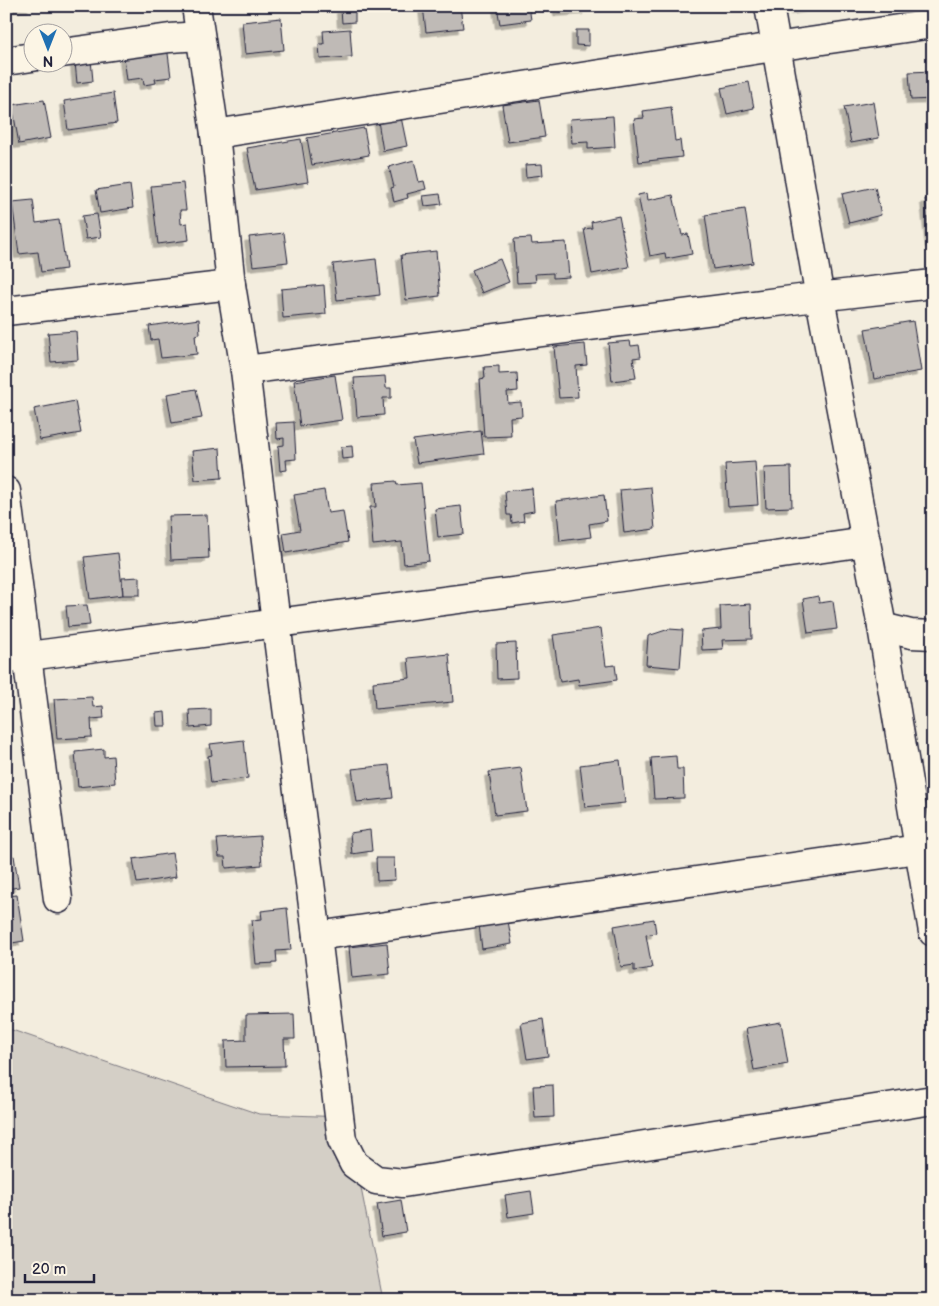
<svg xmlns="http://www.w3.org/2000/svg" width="939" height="1306" font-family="'Balsamiq Sans',sans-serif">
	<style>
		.green { fill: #d4cfc6; stroke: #7b7880 }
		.building { fill: #bfbab6; stroke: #22223b; filter: url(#shadow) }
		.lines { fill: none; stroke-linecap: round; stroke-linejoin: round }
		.minor-casing { stroke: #22223b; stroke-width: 31 }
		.minor { stroke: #fcf5e5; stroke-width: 28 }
	</style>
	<defs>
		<filter id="shadow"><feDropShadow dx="-4.5" dy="4.5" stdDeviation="0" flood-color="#0004"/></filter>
	</defs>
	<rect width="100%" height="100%" fill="#f3edde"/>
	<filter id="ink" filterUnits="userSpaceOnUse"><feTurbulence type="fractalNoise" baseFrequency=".02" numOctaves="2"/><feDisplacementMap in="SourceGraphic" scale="10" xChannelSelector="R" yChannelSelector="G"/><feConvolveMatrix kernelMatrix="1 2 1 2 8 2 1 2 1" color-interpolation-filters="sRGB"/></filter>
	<g filter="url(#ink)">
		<polygon class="green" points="6,1028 259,1114 347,1117 383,1300 6,1300"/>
		<g class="building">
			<polygon points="6,6 32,6 33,7 6,9"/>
			<polygon points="423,6 460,6 463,28 426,32"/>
			<polygon points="497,6 529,6 531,20 500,24"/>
			<polygon points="558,6 587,6 587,10 558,12"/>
			<polygon points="794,6 820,6 795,10"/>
			<polygon points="355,8 355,22 342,23 341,9"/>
			<polygon points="281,18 284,50 245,54 242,22"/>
			<polygon points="350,29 352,57 320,59 319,44 324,44 323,31"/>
			<polygon points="576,30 589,30 589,46 576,45"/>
			<polygon points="167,46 171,77 155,79 156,83 144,85 143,78 127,80 124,57"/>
			<polygon points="91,60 93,81 77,83 75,62"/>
			<polygon points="933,71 933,99 911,100 909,72"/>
			<polygon points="749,82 754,108 727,114 721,88"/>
			<polygon points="113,93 117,123 68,130 64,101"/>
			<polygon points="44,100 51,138 19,144 12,105"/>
			<polygon points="539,100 545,137 508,142 502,105"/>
			<polygon points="873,102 879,138 851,143 844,107"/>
			<polygon points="671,107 675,141 680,140 682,157 639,162 634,119 644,118 643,111"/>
			<polygon points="613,116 615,147 588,149 588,142 572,143 570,119"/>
			<polygon points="401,117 407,146 383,151 378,121"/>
			<polygon points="364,128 369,155 312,165 307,138"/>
			<polygon points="301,139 308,182 255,190 247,148"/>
			<polygon points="414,160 419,182 424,181 426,189 407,194 408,198 394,202 391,188 394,187 389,167"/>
			<polygon points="542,164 543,175 526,177 525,165"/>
			<polygon points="183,183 186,210 180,210 181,224 187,223 189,240 158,244 151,186"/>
			<polygon points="130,185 133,208 100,213 96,190"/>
			<polygon points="875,187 881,215 849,223 842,194"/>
			<polygon points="647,193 648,200 673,195 682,235 688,234 692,254 666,259 665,253 650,256 638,195"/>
			<polygon points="440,194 442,204 425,206 423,196"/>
			<polygon points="933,198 933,243 930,243 925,199"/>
			<polygon points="33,200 36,223 59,220 66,269 41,272 38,252 19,254 12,202"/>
			<polygon points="745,209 753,263 713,269 705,215"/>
			<polygon points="97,214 101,237 86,239 82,216"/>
			<polygon points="619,216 629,267 592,274 584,229 592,228 591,222"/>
			<polygon points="284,233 288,262 253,266 249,237"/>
			<polygon points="531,238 532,244 566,242 569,277 553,278 553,273 535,274 536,282 517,283 514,239"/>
			<polygon points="436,251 440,296 406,300 401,255"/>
			<polygon points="376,259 380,295 337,300 333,264"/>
			<polygon points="500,259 509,282 482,293 472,270"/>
			<polygon points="324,285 326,314 283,318 281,289"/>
			<polygon points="199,319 200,334 195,335 197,354 161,358 158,339 151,340 149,326"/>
			<polygon points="913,321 921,371 874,379 865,329"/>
			<polygon points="76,331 78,360 51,362 48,333"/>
			<polygon points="630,341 631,346 639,345 641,357 633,358 636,378 612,381 608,343"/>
			<polygon points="585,344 587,365 576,366 578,397 559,398 554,347"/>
			<polygon points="499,366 499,374 517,373 518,391 507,392 508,403 521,402 522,416 510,417 511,436 484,437 480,379 485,378 484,367"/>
			<polygon points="335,375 342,420 300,426 294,381"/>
			<polygon points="385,376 386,388 391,388 391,398 383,398 384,415 357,417 354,378"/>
			<polygon points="196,389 202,418 172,423 167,394"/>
			<polygon points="75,401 81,433 40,440 34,409"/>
			<polygon points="294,422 296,459 286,460 287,470 280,471 278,446 284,445 284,438 277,439 276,423"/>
			<polygon points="481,431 484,454 417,463 413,440"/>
			<polygon points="352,446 353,458 342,459 341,447"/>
			<polygon points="220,448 222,478 195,480 192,451"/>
			<polygon points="755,462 758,505 728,507 725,464"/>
			<polygon points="791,467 792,507 766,508 764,468"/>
			<polygon points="396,481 397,485 421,483 429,561 404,564 402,542 373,545 370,507 376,507 374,483"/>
			<polygon points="651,487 655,529 624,533 620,490"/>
			<polygon points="532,488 534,511 523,513 524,521 512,523 511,515 507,515 505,491"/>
			<polygon points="324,490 328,513 343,511 348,542 286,553 283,533 300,530 294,495"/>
			<polygon points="604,495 607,521 589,524 591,537 560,541 556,501"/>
			<polygon points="461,506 464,534 438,537 435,509"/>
			<polygon points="207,515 209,558 171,560 169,516"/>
			<polygon points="118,553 123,595 90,599 84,557"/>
			<polygon points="140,577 140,595 123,595 122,578"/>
			<polygon points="818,596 819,603 833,601 837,629 808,633 803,599"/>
			<polygon points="751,604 752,639 722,640 723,649 702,650 701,631 721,629 720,606"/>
			<polygon points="87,605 90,625 68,627 66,606"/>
			<polygon points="601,628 606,666 615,665 617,680 579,685 578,679 560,682 553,635"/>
			<polygon points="669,629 683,630 680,668 646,665 648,636"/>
			<polygon points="516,643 517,678 497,679 496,644"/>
			<polygon points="449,654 453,702 375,709 373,682 410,678 408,658"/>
			<polygon points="92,697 93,707 103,706 104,718 91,719 92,737 57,739 54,699"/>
			<polygon points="211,709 211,726 190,728 189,710"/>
			<polygon points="165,712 166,726 157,726 156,713"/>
			<polygon points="244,740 248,778 211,783 208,756 212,755 210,744"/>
			<polygon points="104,749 104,757 113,756 115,783 78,787 75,752"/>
			<polygon points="676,756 677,769 683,769 684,798 654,799 651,758"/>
			<polygon points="620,760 625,803 585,807 580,765"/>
			<polygon points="389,765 393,798 357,802 352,769"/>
			<polygon points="521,768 527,811 495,815 489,772"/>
			<polygon points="370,830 372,851 352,854 350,833"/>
			<polygon points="260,836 262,865 226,868 225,857 219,857 217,839"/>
			<polygon points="172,853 176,877 137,883 133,859"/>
			<polygon points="14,856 19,887 6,889 6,857"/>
			<polygon points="376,858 394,858 395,880 377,881"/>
			<polygon points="17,895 24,941 6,944 6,896"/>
			<polygon points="287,908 291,950 276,951 277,963 256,964 252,920 262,919 261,911"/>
			<polygon points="654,919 656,933 646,935 652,968 634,971 634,965 621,967 614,926"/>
			<polygon points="508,921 512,944 482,949 479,925"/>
			<polygon points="387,943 390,974 352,978 349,947"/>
			<polygon points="294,1014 295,1039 284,1039 285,1066 226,1067 225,1041 246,1040 246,1015"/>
			<polygon points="543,1019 548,1056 527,1059 521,1023"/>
			<polygon points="781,1022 788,1064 754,1070 746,1028"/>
			<polygon points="553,1085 554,1117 535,1118 533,1086"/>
			<polygon points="531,1191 534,1213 508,1217 505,1195"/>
			<polygon points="401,1200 406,1232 382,1236 377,1204"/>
		</g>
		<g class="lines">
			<defs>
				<g id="minor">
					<polyline points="196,6 215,134 231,285 245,370 276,623 317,936 342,1140 354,1164 376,1180 403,1183 933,1100"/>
					<polyline points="769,6 820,298 882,627 933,932"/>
					<polyline points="62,53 170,38 200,36"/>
					<polyline points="6,61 32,57"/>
					<polyline points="215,134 761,49 933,24"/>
					<polyline points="6,311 231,285"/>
					<polyline points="245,370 800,299 933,284"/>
					<polyline points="6,491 58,899"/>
					<polyline points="882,627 911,634 933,635"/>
					<polyline points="6,659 565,585 866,542"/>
					<polyline points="317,936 918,849"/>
				</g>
			</defs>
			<use href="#minor" class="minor-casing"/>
			<use href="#minor" class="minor"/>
		</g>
	</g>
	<rect width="939" height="1306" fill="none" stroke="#fcf5e5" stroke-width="25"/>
	<rect x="12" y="12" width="914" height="1281" fill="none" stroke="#22223b" stroke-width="2" filter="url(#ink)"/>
	<g transform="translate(48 48) rotate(180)"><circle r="24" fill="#fcf5e5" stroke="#a5a1a1"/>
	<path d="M0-4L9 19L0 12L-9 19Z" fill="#1f6fb2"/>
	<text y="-8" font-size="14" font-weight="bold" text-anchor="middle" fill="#22223b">N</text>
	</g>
	<path d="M25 1274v8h69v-8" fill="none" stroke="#22223b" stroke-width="2.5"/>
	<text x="32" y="1274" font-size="15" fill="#22223b" stroke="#fcf5e5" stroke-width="4" paint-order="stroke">20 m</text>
</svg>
